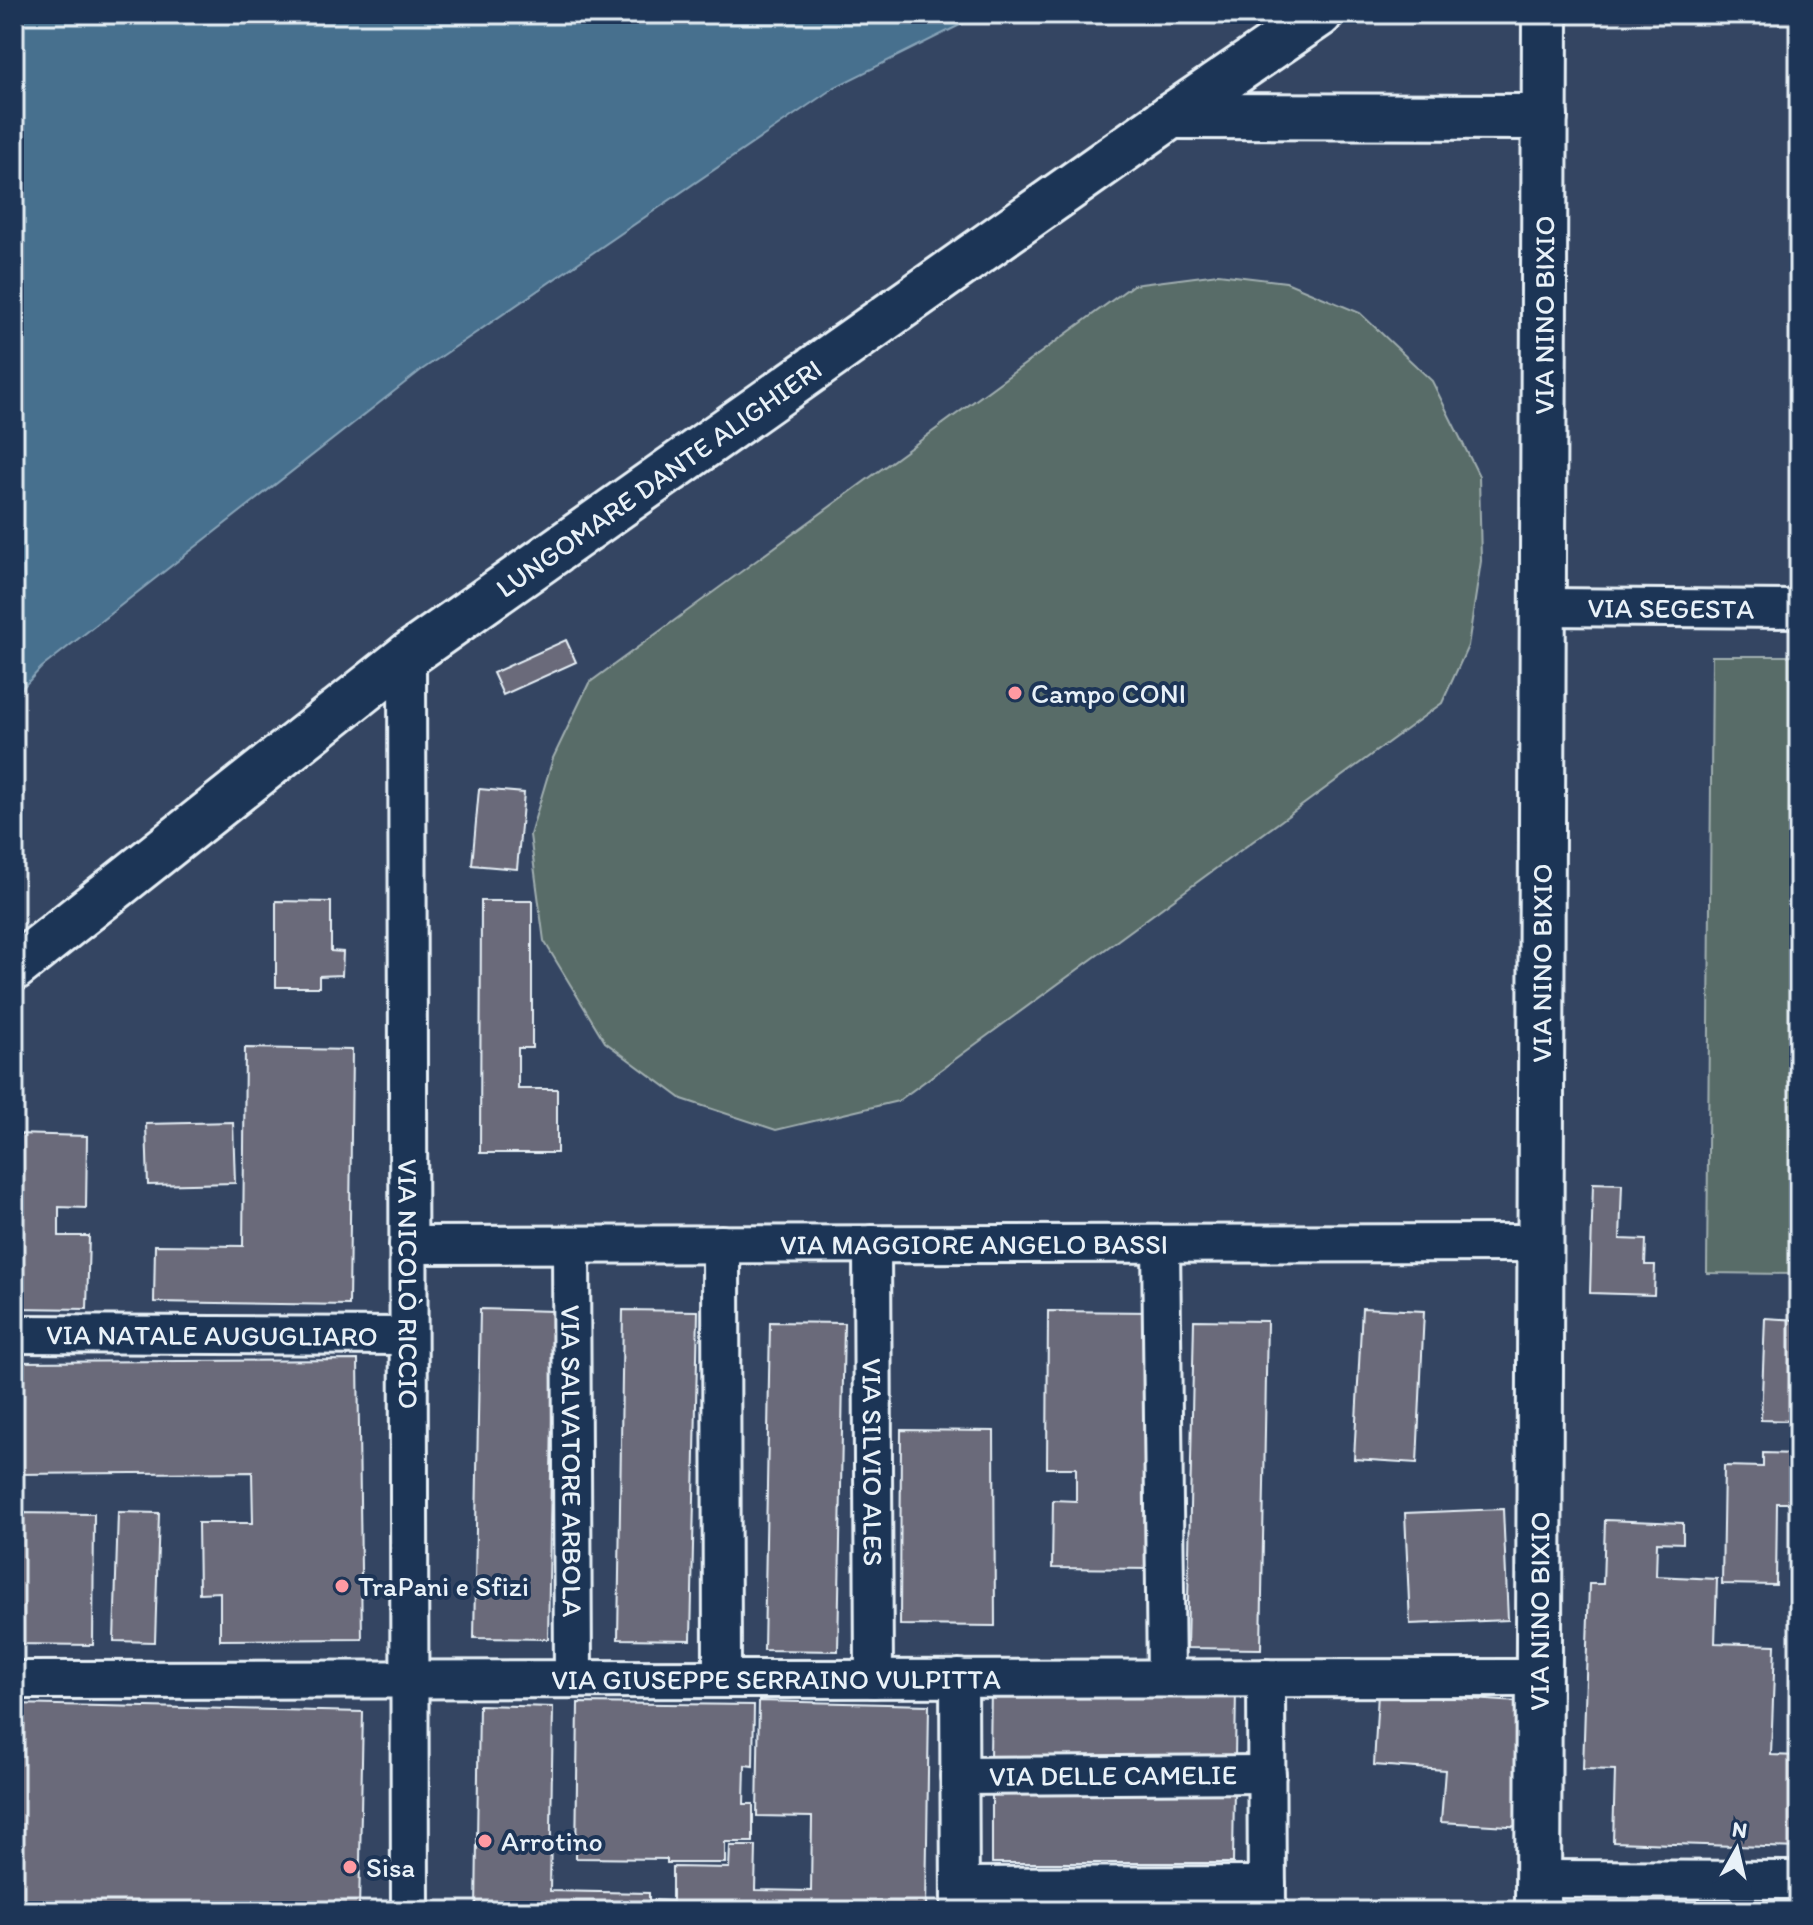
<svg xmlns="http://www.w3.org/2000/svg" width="1813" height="1925" font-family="Itim,sans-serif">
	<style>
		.green { fill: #586c67; stroke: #a0aeb0; stroke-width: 2 }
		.water { fill: #466f8e; stroke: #87a3b8; stroke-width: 2 }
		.building { fill: #6a6a7a; stroke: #e8f1f8; stroke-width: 2 }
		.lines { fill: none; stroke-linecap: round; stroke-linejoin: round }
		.minor-casing { stroke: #e8f1f8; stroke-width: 42 }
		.tertiary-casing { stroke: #e8f1f8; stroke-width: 50 }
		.secondary-casing { stroke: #e8f1f8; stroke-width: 50 }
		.minor { stroke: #1d3557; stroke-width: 36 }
		.tertiary { stroke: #1d3557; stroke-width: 44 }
		.secondary { stroke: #1d3557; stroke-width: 44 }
		.poi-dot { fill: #ff9aa2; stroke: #1d3557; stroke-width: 3 }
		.labels { text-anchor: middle; stroke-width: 8; stroke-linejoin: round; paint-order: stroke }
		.street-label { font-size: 28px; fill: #e8f1f8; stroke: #1d3557 }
		.poi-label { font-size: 28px; fill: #e8f1f8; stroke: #1d3557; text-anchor: start }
	</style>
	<rect width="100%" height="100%" fill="#344562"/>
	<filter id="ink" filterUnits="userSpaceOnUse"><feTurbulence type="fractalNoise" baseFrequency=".0125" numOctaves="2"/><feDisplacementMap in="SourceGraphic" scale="16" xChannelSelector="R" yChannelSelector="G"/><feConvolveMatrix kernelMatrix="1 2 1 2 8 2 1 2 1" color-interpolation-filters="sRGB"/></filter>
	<g filter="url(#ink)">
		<g class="green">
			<polygon points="1218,274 1286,282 1360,313 1432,381 1479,476 1481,561 1468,646 1442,703 898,1101 776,1130 682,1099 605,1042 544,941 530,835 553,758 589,683 1133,285"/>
			<polygon points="1712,656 1799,656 1799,1274 1707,1273"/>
		</g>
		<polygon class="water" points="14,14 982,14 835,87 420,371 41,668 14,697"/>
		<g class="building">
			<polygon points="566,640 576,662 503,695 493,673"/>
			<polygon points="479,789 524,793 517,869 472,865"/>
			<polygon points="276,901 331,902 331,951 343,952 342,975 319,976 319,987 276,987"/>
			<polygon points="481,901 532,901 532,1048 518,1048 518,1089 557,1089 557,1153 480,1153"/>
			<polygon points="245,1048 352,1050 349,1305 154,1302 155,1245 243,1246"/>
			<polygon points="233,1122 235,1183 148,1185 146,1124"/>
			<polygon points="14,1134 87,1136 86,1208 59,1207 59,1236 89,1236 87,1309 14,1308"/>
			<polygon points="1593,1183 1622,1184 1620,1239 1646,1240 1645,1265 1655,1265 1654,1295 1590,1293"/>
			<polygon points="1362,1308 1424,1311 1417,1463 1354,1459"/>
			<polygon points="480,1309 554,1311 548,1639 474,1638"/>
			<polygon points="623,1310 698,1311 691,1640 618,1639"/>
			<polygon points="1048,1311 1153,1312 1151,1569 1052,1568 1053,1500 1076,1501 1076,1468 1047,1468"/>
			<polygon points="1765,1318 1799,1320 1799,1421 1761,1420"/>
			<polygon points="1194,1320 1267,1321 1261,1649 1187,1648"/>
			<polygon points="770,1322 844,1323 838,1651 764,1650"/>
			<polygon points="358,1360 362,1639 220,1640 220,1592 199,1593 198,1523 253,1523 252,1472 14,1474 14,1362"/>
			<polygon points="901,1430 994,1431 995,1626 900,1625"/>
			<polygon points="1763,1453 1799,1454 1799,1503 1777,1503 1776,1585 1722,1584 1724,1466 1763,1467"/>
			<polygon points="1503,1509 1508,1620 1410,1624 1405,1513"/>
			<polygon points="118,1512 159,1513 155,1642 114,1641"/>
			<polygon points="14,1513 94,1514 93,1645 14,1644"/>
			<polygon points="1605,1520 1683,1523 1683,1543 1657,1542 1656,1576 1717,1579 1715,1643 1775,1645 1771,1755 1799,1756 1799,1848 1613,1842 1615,1770 1583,1769 1589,1584 1603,1584"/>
			<polygon points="991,1686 1236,1687 1235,1760 990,1758"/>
			<polygon points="1378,1693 1534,1703 1525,1827 1441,1822 1445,1770 1374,1765"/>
			<polygon points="759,1701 929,1705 926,1911 476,1911 479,1705 553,1707 550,1891 649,1893 649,1900 672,1901 672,1867 729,1868 730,1846 756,1846 755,1890 811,1891 812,1817 757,1816"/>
			<polygon points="578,1703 754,1705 753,1766 745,1765 744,1804 753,1804 753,1842 725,1842 725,1863 667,1863 667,1859 576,1858"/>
			<polygon points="14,1704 363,1712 359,1911 14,1911"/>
			<polygon points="1234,1786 1233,1863 992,1863 992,1787"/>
			<polygon points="995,1903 1073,1904 1073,1911 995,1911"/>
			<rect x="1155" y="1904" width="78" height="7"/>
		</g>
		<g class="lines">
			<defs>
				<g id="minor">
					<path id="s1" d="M1543 607 1799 609"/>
					<path id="s2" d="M407 656 410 1911"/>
					<polyline points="721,1244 722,1678"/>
					<path id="s3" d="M872 1244 874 1679"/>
					<polyline points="1161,1244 1166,1678"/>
					<path id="s4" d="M408 1245 1541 1243"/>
					<path id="s5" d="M571 1245 573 1679"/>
					<path id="s6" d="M14 1334 408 1336"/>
					<polyline points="959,1678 960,1911"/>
					<polyline points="1266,1678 1267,1911"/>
					<path id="s7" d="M14 1680 1539 1678"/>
					<path id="s8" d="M959 1776 1267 1774"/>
					<polyline points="1539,1879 1799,1880"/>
					<polyline points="960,1886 1267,1885"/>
				</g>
				<g id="tertiary">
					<polyline points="1171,116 1545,117"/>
					<path id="s9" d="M1538 1911 1545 14"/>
				</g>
				<g id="secondary">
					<path id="s10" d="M14 968 407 656 1171 116 1320 14"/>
				</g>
			</defs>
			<use href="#minor" class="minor-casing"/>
			<use href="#tertiary" class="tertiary-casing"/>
			<use href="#secondary" class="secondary-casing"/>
			<use href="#minor" class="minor"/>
			<use href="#tertiary" class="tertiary"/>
			<use href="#secondary" class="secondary"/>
		</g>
	</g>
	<g class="poi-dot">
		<circle cx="1015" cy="693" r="8"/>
		<circle cx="342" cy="1586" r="8"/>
		<circle cx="485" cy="1841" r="8"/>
		<circle cx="350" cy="1867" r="8"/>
	</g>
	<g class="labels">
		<g class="street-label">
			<text dy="10" stroke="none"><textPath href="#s9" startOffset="1596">VIA NINO BIXIO</textPath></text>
			<text dy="10" stroke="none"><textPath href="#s10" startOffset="810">LUNGOMARE DANTE ALIGHIERI</textPath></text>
			<text dy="10" stroke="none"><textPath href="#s1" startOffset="128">VIA SEGESTA</textPath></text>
			<text dy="10" stroke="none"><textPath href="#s9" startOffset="948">VIA NINO BIXIO</textPath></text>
			<text dy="10" stroke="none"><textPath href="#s4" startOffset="566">VIA MAGGIORE ANGELO BASSI</textPath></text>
			<text dy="10" stroke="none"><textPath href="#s2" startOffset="628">VIA NICOLÒ RICCIO</textPath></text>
			<text dy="10" stroke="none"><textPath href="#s6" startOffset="198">VIA NATALE AUGUGLIARO</textPath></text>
			<text dy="10" stroke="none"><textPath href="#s3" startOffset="218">VIA SILVIO ALES</textPath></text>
			<text dy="10" stroke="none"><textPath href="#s5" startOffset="216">VIA SALVATORE ARBOLA</textPath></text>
			<text dy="10" stroke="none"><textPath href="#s9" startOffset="300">VIA NINO BIXIO</textPath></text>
			<text dy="10" stroke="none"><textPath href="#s7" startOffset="762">VIA GIUSEPPE SERRAINO VULPITTA</textPath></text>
			<text dy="10" stroke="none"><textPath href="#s8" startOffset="154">VIA DELLE CAMELIE</textPath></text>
		</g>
		<g class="poi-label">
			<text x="1031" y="703">Campo CONI</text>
			<text x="358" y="1596">TraPani e Sfizi</text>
			<text x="501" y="1851">Arrotino</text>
			<text x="366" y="1877">Sisa</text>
		</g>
	</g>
	<rect width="1813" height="1925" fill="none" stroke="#1d3557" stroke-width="48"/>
	<rect x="24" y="24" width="1765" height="1877" fill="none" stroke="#e8f1f8" stroke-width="3" filter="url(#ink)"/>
	<g transform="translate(1737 1849) rotate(8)" stroke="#1d3557" stroke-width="6" paint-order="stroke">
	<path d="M0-6L14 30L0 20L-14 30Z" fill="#e8f1f8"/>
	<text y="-12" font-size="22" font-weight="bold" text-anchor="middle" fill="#e8f1f8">N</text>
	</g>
</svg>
